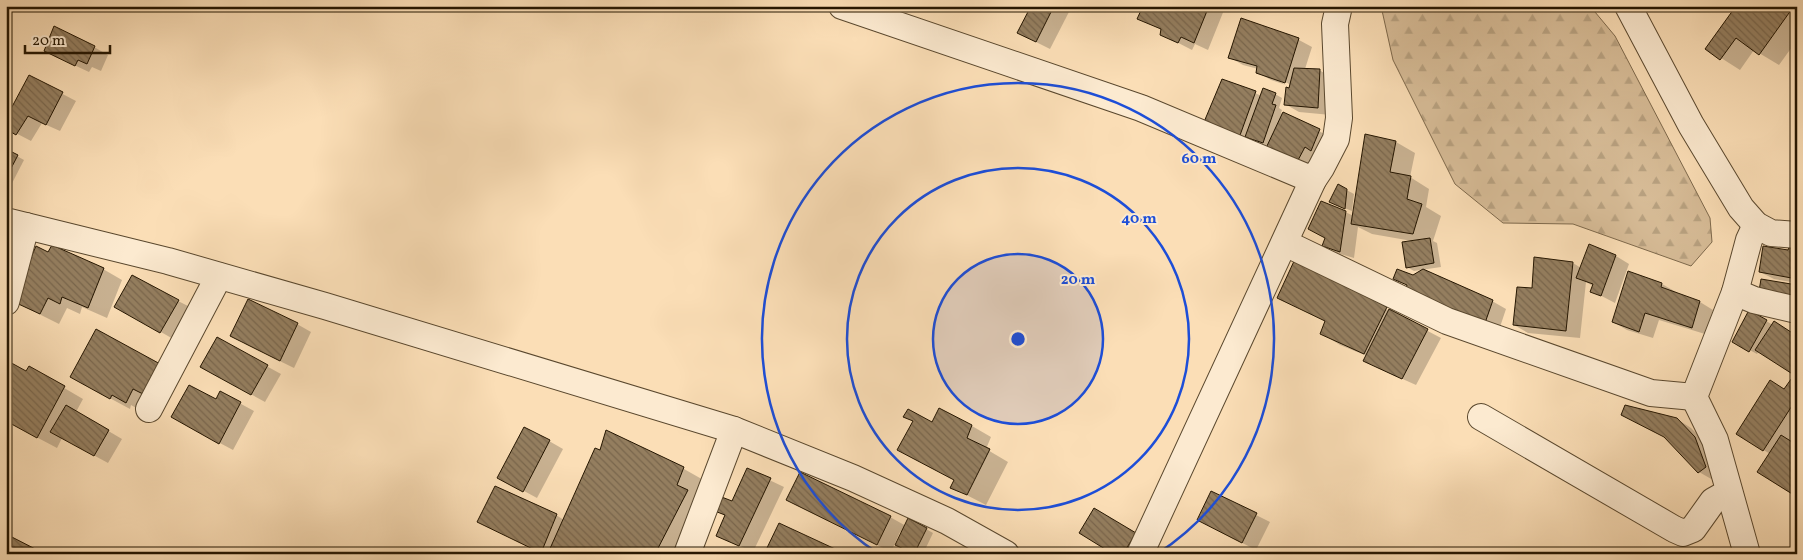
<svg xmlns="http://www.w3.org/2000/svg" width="1803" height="560" font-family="Vollkorn,serif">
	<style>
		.forest { fill: url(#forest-firs); stroke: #7e694c }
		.shadow { fill: #0003 }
		.building { fill: url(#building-back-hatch); stroke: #251601 }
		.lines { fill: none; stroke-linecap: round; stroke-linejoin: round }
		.minor-casing { stroke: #5a482e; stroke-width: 28 }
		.minor { stroke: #fcead0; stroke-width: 26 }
		.ring { fill: none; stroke: #1d4ed8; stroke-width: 2.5 }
		.centre { fill: #1d4ed8; stroke: #fcead0; stroke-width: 2.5 }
		.ring-label { font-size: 15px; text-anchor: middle; font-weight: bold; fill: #1d4ed8; stroke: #fcead0; stroke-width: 4; stroke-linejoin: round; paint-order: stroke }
	</style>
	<defs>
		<pattern id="forest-firs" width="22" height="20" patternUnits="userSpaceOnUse" patternTransform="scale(1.25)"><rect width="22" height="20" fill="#d7bc97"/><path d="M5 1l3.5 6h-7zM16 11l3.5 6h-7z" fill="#b8a180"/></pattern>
		<pattern id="building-back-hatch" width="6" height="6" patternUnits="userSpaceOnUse" patternTransform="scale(1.25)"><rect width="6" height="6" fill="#947e5f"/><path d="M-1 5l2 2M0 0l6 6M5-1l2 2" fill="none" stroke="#79664c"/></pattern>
	</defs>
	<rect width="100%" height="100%" fill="#fbdeb6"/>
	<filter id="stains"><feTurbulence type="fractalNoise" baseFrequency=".004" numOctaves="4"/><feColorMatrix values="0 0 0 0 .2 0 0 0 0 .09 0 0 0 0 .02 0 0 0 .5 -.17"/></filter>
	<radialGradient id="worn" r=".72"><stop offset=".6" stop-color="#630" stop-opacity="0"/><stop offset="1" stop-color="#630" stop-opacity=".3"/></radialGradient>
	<polygon class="forest" points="1381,6 1590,6 1615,36 1710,218 1712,242 1691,266 1573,224 1503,223 1455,184 1393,60"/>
	<g class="shadow">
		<polygon points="110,6 122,6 119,11"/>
		<polygon points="932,6 943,6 940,11"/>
		<polygon points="996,6 1006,6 1004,11"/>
		<polygon points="1032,6 1072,6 1050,49 1032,40"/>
		<polygon points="1144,6 1217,6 1224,10 1208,50 1195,44 1192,50 1161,34 1162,30 1138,18"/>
		<polygon points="1737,6 1797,6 1797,40 1779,65 1754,50 1740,70 1707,49"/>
		<polygon points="1241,20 1299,40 1312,47 1305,69 1319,70 1333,78 1331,115 1299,112 1285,104 1294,89 1291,85 1280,79 1279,81 1286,85 1271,80 1257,72 1258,69 1243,65 1229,57"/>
		<polygon points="94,47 108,55 101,71 92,67 89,72 59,58"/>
		<polygon points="30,77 76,101 60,131 42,123 31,141 6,128"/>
		<polygon points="1223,80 1262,96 1275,94 1282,98 1279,108 1282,110 1281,113 1333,138 1310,170 1268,146 1219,130"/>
		<polygon points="1396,142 1415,153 1410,177 1429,189 1426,207 1441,216 1433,241 1437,243 1441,267 1414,271 1407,267 1412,241 1372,234 1358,227 1354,258 1337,253 1323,245 1345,212 1354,216"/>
		<polygon points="6,150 24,160 8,191 6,190"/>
		<polygon points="1339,186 1354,194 1352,211 1337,205"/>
		<polygon points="1797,246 1797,283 1774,279 1760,272"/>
		<polygon points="49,254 103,269 122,280 107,318 82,307 80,314 67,308 59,324 13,301"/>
		<polygon points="1616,256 1629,264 1615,303 1592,291 1593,286 1586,282 1580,338 1528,333 1514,325 1533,289 1535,259 1573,263 1581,268"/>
		<polygon points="1295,261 1441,338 1416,385 1378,368 1367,356 1340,345 1321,333 1326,322 1279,298"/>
		<polygon points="1629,273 1662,284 1676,292 1675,293 1700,302 1713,310 1705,334 1659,320 1653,338 1627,330 1613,322"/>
		<polygon points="1413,277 1492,301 1506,309 1499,330 1394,278"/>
		<polygon points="178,301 192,308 175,340 115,306"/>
		<polygon points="1749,311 1773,325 1774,323 1797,336 1797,439 1794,444 1770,454 1738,434 1785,390 1795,374 1759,351 1757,354 1733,341"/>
		<polygon points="297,324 311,332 294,368 245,344"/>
		<polygon points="217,339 281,374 265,402 202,367"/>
		<polygon points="161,366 145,413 131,405 130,409 91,388"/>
		<polygon points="30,368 83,399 76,412 122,439 108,463 62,438 57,448 6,421"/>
		<polygon points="221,393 254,411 233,450 186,425 217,401"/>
		<polygon points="905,417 933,424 972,426 991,437 986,449 1008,462 986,505 951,487 955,480 914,422"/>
		<polygon points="1677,419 1691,428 1709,446 1719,475 1713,480 1699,472 1666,438"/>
		<polygon points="607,432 684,469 707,482 685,554 543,554 479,522 556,515 564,520 601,451"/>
		<polygon points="549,441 563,449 537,498 513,485"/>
		<polygon points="748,470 784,487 753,552 717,535 726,516 714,509 733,502"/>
		<polygon points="801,507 890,517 906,526 909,519 933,533 923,554 914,554 904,549 903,533 900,532 891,552"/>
		<polygon points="1094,510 1149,542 1142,554 1116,554"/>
		<polygon points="1256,515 1270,522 1256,550 1198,520"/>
	</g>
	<g class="building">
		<polygon points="1031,6 1054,6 1036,42 1017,33"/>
		<polygon points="1143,6 1209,6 1194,43 1181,37 1178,43 1160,35 1161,29 1137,19"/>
		<polygon points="1736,6 1794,6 1759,55 1736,38 1720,60 1705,49"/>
		<polygon points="1241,18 1299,38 1285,83 1256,73 1257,66 1228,58"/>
		<polygon points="54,26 95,46 87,64 78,60 75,66 44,51"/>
		<polygon points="1294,68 1320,69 1318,108 1284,105 1286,87 1289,88"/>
		<polygon points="29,75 63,92 46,125 28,116 16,135 6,129 6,118"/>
		<polygon points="1222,79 1256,91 1239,138 1204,122"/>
		<polygon points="1263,88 1276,93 1272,104 1276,105 1263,143 1245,137"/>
		<polygon points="1283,112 1320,129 1311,151 1305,147 1296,164 1266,148"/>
		<polygon points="1365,134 1396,141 1390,172 1411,176 1407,199 1422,204 1413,234 1351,224"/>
		<polygon points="6,149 18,155 6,178"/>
		<polygon points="1338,184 1347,189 1345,209 1329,202"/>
		<polygon points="1321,201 1346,211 1340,252 1322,246 1325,238 1308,229"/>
		<polygon points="1430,238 1434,263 1406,268 1402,242"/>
		<polygon points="1589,244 1616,255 1601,296 1590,292 1593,284 1576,278"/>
		<polygon points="1790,244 1797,245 1797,279 1759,272 1763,246 1788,250"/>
		<polygon points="52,245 104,268 88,308 62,297 60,304 48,298 40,314 12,301 36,246 48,252"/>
		<polygon points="1534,257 1573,262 1566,331 1513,325 1517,287 1532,288"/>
		<polygon points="1295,259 1387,307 1364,354 1320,334 1325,321 1277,298"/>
		<polygon points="1397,269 1413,275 1423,269 1493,300 1485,323 1405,292 1407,285 1393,279"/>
		<polygon points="1628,271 1662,283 1661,287 1700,301 1692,328 1645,313 1639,332 1612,322"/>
		<polygon points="132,275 179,300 160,333 114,307"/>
		<polygon points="1761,279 1797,285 1797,297 1759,291"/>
		<polygon points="248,299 298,323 280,361 230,336"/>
		<polygon points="1389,309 1428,329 1402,379 1363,361"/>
		<polygon points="1749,310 1767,320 1749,352 1732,342"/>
		<polygon points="1774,321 1797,336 1797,398 1763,451 1736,434 1770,380 1784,389 1794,375 1755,350"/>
		<polygon points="96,329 162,365 145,395 133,389 126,403 112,395 110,399 70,377"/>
		<polygon points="217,337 268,365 251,395 200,367"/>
		<polygon points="6,360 26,371 29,366 65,386 37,438 6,421"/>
		<polygon points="189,385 216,399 220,391 241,402 219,444 171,417"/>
		<polygon points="66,405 109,430 94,456 50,432"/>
		<polygon points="1625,405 1677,418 1695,437 1706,467 1698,473 1664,437 1621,415"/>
		<polygon points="939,408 972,425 967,438 990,449 967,495 950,488 954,480 897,450 913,421 903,417 908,409 932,422"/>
		<polygon points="524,427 550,440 523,492 497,478"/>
		<polygon points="606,430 684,467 677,485 688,490 655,554 548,553 595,448 600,450"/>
		<polygon points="1781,435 1797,445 1797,497 1757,472"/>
		<polygon points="747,468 771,478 739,546 716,536 725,515 712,510 719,496 732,501"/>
		<polygon points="800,472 891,516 877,545 786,500"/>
		<polygon points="495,486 557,514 541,553 477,522"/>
		<polygon points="1211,491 1257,513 1242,543 1197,520"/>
		<polygon points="1094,508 1136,533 1123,554 1113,554 1079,533"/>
		<polygon points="908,518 927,528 914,554 895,545"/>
		<polygon points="779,523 846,554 770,554 765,552"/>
		<polygon points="6,534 45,554 6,554"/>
	</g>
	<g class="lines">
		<defs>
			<g id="minor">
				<polyline points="842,6 1141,108 1313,180"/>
				<polyline points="1628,6 1691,125 1741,208 1756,225 1771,233 1797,235"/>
				<polyline points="6,221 168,261 325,306 734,430 853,478 947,521 1006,554"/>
				<polyline points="1285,243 1447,321 1651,393 1694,397"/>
				<polyline points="1735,292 1754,300 1797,310"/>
				<polyline points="6,302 26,226"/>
				<polyline points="149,409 219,276"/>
				<polyline points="1481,417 1674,529 1683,533 1693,529 1713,501 1729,492"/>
				<polyline points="687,554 734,430"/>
				<polyline points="1140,554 1313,180 1321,168 1336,139 1339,118 1335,24 1339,6"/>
				<polyline points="1747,554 1715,440 1694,397 1735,292 1749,240 1756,225"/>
			</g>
		</defs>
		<use href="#minor" class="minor-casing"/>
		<use href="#minor" class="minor"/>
	</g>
	<circle cx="1018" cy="339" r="85" fill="#1d4ed8" fill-opacity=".12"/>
	<g class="ring">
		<circle cx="1018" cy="339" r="85"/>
		<circle cx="1018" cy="339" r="171"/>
		<path d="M879 554A256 256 0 1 1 1157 554"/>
	</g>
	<circle cx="1018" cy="339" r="8" class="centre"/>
	<g class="ring-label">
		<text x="1199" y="163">60 m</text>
		<text x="1139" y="223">40 m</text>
		<text x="1078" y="284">20 m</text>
	</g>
	<rect width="1803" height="560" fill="none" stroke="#fbdeb6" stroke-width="25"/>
	<rect x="8" y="8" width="1788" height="545" fill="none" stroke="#251601" stroke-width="2.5"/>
	<rect x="12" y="12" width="1778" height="535" fill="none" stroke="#251601"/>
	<path d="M25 45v8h85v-8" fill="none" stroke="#251601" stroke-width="2.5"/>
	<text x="32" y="45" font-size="15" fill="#251601" stroke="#fcead0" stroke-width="4" paint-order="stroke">20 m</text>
	<rect width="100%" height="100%" filter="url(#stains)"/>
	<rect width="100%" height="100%" fill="url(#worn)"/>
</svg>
